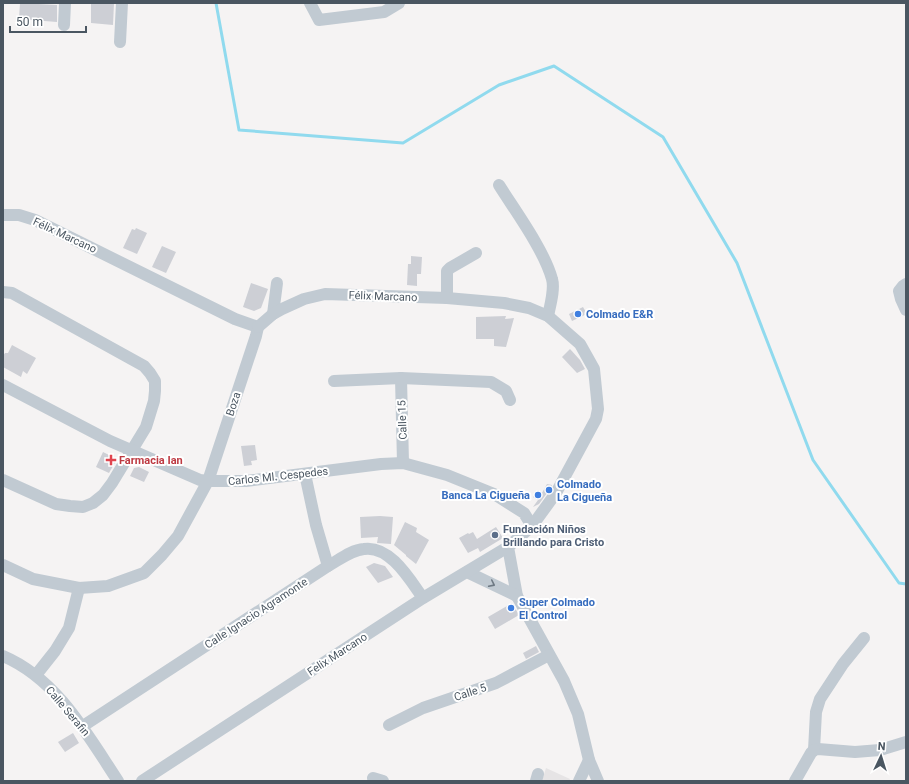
<svg xmlns="http://www.w3.org/2000/svg" width="909" height="784" font-family="Roboto,sans-serif">
	<style>
		.education { fill: #e6e4e5 }
		.lines { fill: none; stroke-linecap: round; stroke-linejoin: round }
		.stream { stroke: #90daee; stroke-width: 3 }
		.building { fill: #cdcfd5 }
		.street { stroke: #c1cad2; stroke-width: 12 }
		.oneway { stroke: #6e7983 }
		.shop-dot { fill: #3f7fe0; stroke: #fff; stroke-width: 1.5 }
		.health-dot { fill: #e0444e; stroke: #fff; stroke-width: 1.5 }
		.service-dot { fill: #5c6f8a; stroke: #fff; stroke-width: 1.5 }
		.labels { text-anchor: middle; stroke-width: 4; stroke-linejoin: round; paint-order: stroke }
		.street-label { font-size: 11px; fill: #4a5661; stroke: #fff }
		.shop-label { font-size: 11px; font-weight: bold; fill: #366cbe; stroke: #fff; text-anchor: start }
		.health-label { font-size: 11px; font-weight: bold; fill: #be3a42; stroke: #fff; text-anchor: start }
		.service-label { font-size: 11px; font-weight: bold; fill: #4e5e75; stroke: #fff; text-anchor: start }
	</style>
	<rect width="100%" height="100%" fill="#f5f3f3"/>
	<polygon class="education" points="546,768 570,779 569,781 542,781"/>
	<g class="lines">
		<polyline class="stream" points="216,3 239,130 403,143 499,85 554,66 663,137 737,263 813,460 899,583 906,584"/>
	</g>
	<g class="building">
		<polygon points="20,3 57,5 57,22 19,19"/>
		<polygon points="91,3 114,3 113,25 91,23"/>
		<polygon points="136,228 147,233 137,254 123,248 132,229 135,230"/>
		<polygon points="162,246 176,252 166,273 152,267"/>
		<polygon points="411,256 422,257 421,274 417,274 417,286 407,285 408,264 411,264"/>
		<polygon points="251,283 268,289 261,308 254,311 243,307"/>
		<polygon points="583,307 587,314 572,321 569,314"/>
		<polygon points="506,316 505,319 514,318 506,347 494,346 494,339 476,339 476,317"/>
		<polygon points="12,345 36,358 27,374 23,371 21,377 3,367 3,356 5,353 8,353"/>
		<polygon points="570,349 580,360 585,369 577,373 562,357"/>
		<polygon points="255,445 257,460 251,461 252,465 244,466 241,446"/>
		<polygon points="103,452 117,459 109,473 96,467"/>
		<polygon points="139,467 149,472 144,482 130,476 134,468"/>
		<polygon points="547,484 552,485 550,489 539,504 533,507 538,500 533,497 538,490 542,493"/>
		<polygon points="380,516 393,517 391,544 377,543 378,537 361,538 360,517"/>
		<polygon points="405,522 417,528 416,532 429,540 416,564 406,556 406,555 394,545"/>
		<polygon points="496,527 503,538 480,552 478,548 468,553 459,538 468,533 469,534 473,532 477,539"/>
		<polygon points="374,563 385,566 393,577 378,583 366,567"/>
		<polygon points="512,603 519,615 495,629 488,617"/>
		<polygon points="536,646 539,652 526,659 523,653"/>
		<polygon points="73,733 79,743 65,752 58,742"/>
	</g>
	<g class="lines">
		<g class="street">
			<polyline points="310,3 319,20 384,12 399,3"/>
			<polyline points="64,25 65,3"/>
			<polyline points="120,42 122,3"/>
			<path d="M499 185C516 212 544 250 552 279 555 289 550 306 548 316"/>
			<polyline points="3,215 19,215 35,220 235,319 258,327"/>
			<polyline points="906,284 903,286 899,291 901,299 906,310"/>
			<polyline points="3,292 12,293 144,366 150,373 155,381 155,391 154,401 146,427 112,483 103,495 93,503 83,507 70,506 56,504 3,480"/>
			<polyline points="447,298 447,271 450,268 476,253"/>
			<polyline points="273,314 277,283"/>
			<polyline points="401,378 403,463"/>
			<polyline points="334,381 401,378 491,382 506,391 510,400"/>
			<polyline points="3,385 110,441 200,480 208,481 246,481 381,464 403,463 447,475 494,494 524,513 532,526"/>
			<polyline points="305,474 316,525 328,566"/>
			<polyline points="508,547 517,596 564,681 578,714 589,760 598,781"/>
			<polyline points="3,565 33,579 79,588 108,586 144,573 162,555 178,536 208,481 256,336 258,327"/>
			<polyline points="467,572 517,596"/>
			<path d="M3 656C57 679 87 734 118 781"/>
			<polyline points="36,675 55,651 69,628 79,588"/>
			<polyline points="389,725 423,708 496,683 549,655"/>
			<path d="M83 726 328 566C339 560 351 550 364 549 390 545 410 580 423 598"/>
			<polyline points="814,750 816,712 820,699 843,664 864,638"/>
			<polyline points="814,750 818,749 855,752 880,750 906,742"/>
			<polyline points="373,778 383,781"/>
			<polyline points="142,781 423,598 508,547 532,526 556,493 596,419 598,409 594,369 580,344 548,316 529,308 504,303 447,298 325,294 304,299 282,309 273,314 258,327"/>
			<polyline points="536,781 538,774"/>
			<polyline points="579,781 589,760"/>
			<polyline points="795,781 811,753 814,750"/>
		</g>
	</g>
	<defs><path id="oneway-chevron" d="M-2-3.5L2.5 0L-2 3.5" fill="none" stroke-width="1.6" stroke-linecap="round" stroke-linejoin="round"/></defs>
	<use class="oneway" href="#oneway-chevron" transform="translate(492 584) rotate(26)"/>
	<g class="shop-dot">
		<circle cx="578" cy="314" r="4"/>
		<circle cx="549" cy="490" r="4"/>
		<circle cx="538" cy="495" r="4"/>
		<circle cx="511" cy="608" r="4"/>
	</g>
	<path class="health-dot" d="M109 454h4v4h4v4h-4v4h-4v-4h-4v-4h4z"/>
	<circle class="service-dot" cx="495" cy="535" r="4"/>
	<g class="labels">
		<g class="street-label">
			<text transform="translate(65 235) rotate(25)" y="4">Félix Marcano</text>
			<text transform="translate(383 296) rotate(2)" y="4">Félix Marcano</text>
			<text transform="translate(233 404) rotate(-72)" y="4">Boza</text>
			<text transform="translate(402 420) rotate(-92)" y="4">Calle 15</text>
			<text transform="translate(278 476) rotate(-6)" y="4">Carlos Ml. Cespedes</text>
			<text transform="translate(256 613) rotate(-33)" y="4">Calle Ignacio Agramonte</text>
			<text transform="translate(337 654) rotate(-33)" y="4">Felix Marcano</text>
			<text transform="translate(470 692) rotate(-18)" y="4">Calle 5</text>
			<text transform="translate(68 711) rotate(50)" y="4">Calle Serafin</text>
		</g>
		<g class="shop-label">
			<text x="586" y="318">Colmado E&amp;R</text>
			<text x="557" y="488">Colmado<tspan x="557" dy="13">La Cigueña</tspan></text>
			<text x="530" y="499" text-anchor="end">Banca La Cigueña</text>
			<text x="519" y="606">Super Colmado<tspan x="519" dy="13">El Control</tspan></text>
		</g>
		<g class="health-label">
			<text x="119" y="464">Farmacia Ian</text>
		</g>
		<g class="service-label">
			<text x="503" y="533">Fundación Niños<tspan x="503" dy="13">Brillando para Cristo</tspan></text>
		</g>
	</g>
	<rect width="909" height="784" fill="none" stroke="#4a5661" stroke-width="8"/>
	<g transform="translate(881 756) rotate(4)" stroke="#ffffff" stroke-width="3" paint-order="stroke">
	<path d="M0-3L7 15L0 10L-7 15Z" fill="#4a5661"/>
	<text y="-6" font-size="11" font-weight="bold" text-anchor="middle" fill="#4a5661">N</text>
	</g>
	<path d="M10 26v6h76v-6" fill="none" stroke="#4a5661" stroke-width="2"/>
	<text x="16" y="26" font-size="12" fill="#4a5661" stroke="#ffffff" stroke-width="3" paint-order="stroke">50 m</text>
</svg>
